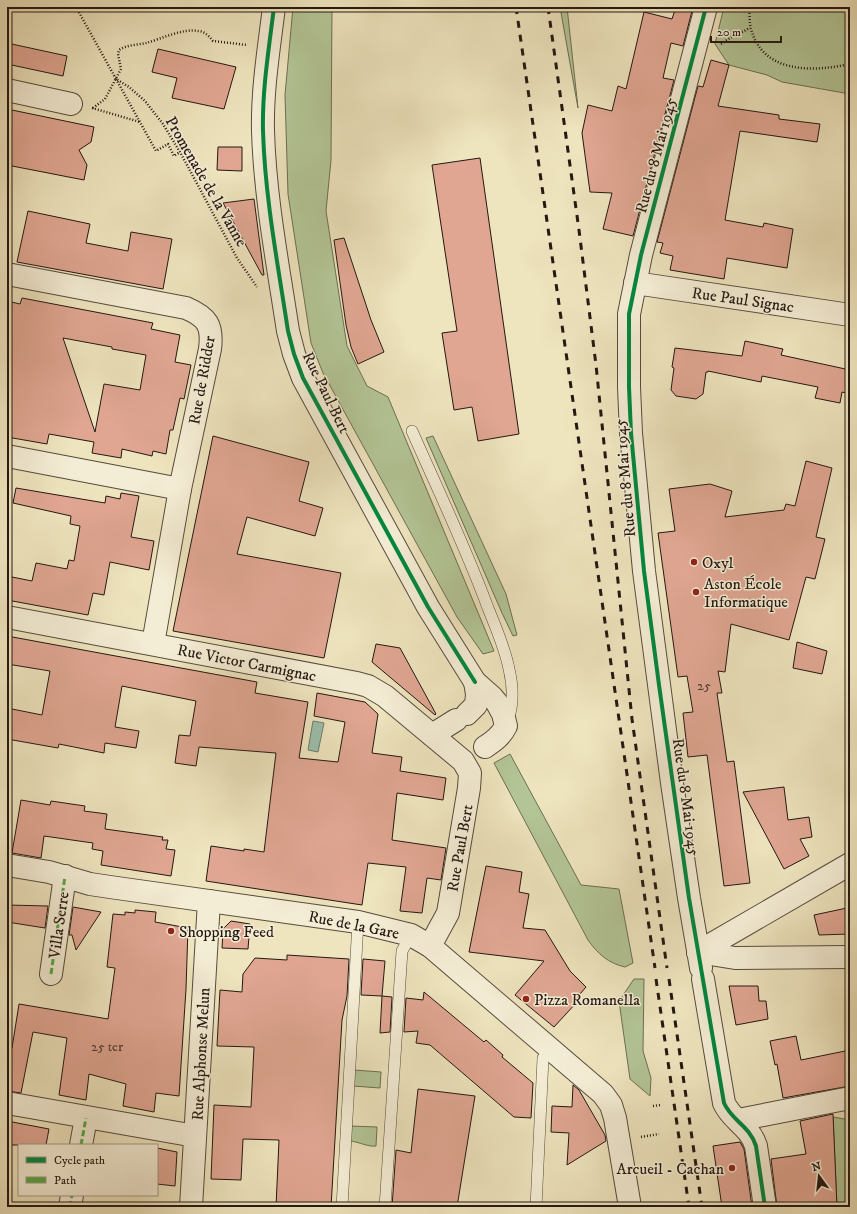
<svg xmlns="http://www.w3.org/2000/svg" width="857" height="1214" font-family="'IM FELL DW Pica',serif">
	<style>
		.green { fill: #b3c596; stroke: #6c6e54 }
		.water { fill: #9bbfac; stroke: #6b7c6e }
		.building { fill: #e0a692; stroke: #241812; fill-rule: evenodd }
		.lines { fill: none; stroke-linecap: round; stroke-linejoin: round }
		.service-casing { stroke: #564b3d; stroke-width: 12 }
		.minor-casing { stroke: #564b3d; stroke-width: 24 }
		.path { stroke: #241812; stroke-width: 2.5; stroke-dasharray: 1 2; stroke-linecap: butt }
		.service { stroke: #f4edd5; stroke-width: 11 }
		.minor { stroke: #f4edd5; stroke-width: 22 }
		.rail { stroke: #241812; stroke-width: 3; stroke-dasharray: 7 7; stroke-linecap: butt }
		.quiet { stroke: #53a942; stroke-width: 3; stroke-dasharray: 6 3; stroke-linecap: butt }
		.cycleway-casing { stroke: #f4edd5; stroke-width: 6 }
		.cycleway { stroke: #00873e; stroke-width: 4 }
		.poi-dot { fill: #8f2418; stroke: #f4edd5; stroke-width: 1.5 }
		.labels { text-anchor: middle; stroke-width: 3; stroke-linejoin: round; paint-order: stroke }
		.number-label { font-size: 14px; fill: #533c32 }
		.street-label { font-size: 16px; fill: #241812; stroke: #f4edd5 }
		.poi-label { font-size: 16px; fill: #241812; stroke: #f4edd5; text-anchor: start }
	</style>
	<rect width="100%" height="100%" fill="#eee4be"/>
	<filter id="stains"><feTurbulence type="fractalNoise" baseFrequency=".005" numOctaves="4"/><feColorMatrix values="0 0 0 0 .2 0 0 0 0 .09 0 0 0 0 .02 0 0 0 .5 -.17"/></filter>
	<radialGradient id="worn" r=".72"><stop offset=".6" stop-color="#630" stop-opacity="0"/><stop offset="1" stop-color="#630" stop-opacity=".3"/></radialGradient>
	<g class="green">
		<polygon points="293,7 332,7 331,160 326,211 347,346 367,386 388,397 494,651 483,654 457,617 323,373 311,343 288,194 285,95"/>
		<polygon points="560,7 567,7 578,108"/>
		<polygon points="724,7 850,7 850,94 782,82 767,75 729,65 715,44"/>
		<polygon points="433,436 506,594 517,635 513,636 502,613 426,438"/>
		<path d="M510 754 581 885 619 889 633 963 625 967C608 963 598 954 588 940L494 763Z"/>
		<polygon points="634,979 644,979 643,1051 651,1078 650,1096 630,1079 619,1001"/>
		<polygon points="354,1070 381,1072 380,1088 353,1086"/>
		<polygon points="833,1117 850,1120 850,1207 837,1207"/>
		<path d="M351 1126 377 1127 376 1146C367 1147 360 1142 350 1141Z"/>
	</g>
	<polygon class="water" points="313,721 324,723 318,752 308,750"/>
	<g class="building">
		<polygon points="676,7 693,7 683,46 671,43 663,78 674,80 633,236 603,229 612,193 590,192 582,133 588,105 612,111 618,86 626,89 644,12 672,19"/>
		<polygon points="7,43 67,56 63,76 7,64"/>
		<polygon points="158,49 236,67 224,109 172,98 177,78 152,72"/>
		<polygon points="711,60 729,65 718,106 779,115 779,119 820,124 817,142 740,131 725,220 763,227 764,223 793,229 787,268 727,258 724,279 670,270 673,256 660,253 663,243 657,242 698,86 703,87"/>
		<polygon points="7,109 94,127 91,142 79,150 87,165 84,180 7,165"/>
		<polygon points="218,147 242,147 242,171 217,170"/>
		<polygon points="480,158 519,434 478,441 472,407 454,410 442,333 457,331 432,165"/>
		<polygon points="254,199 264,275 262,275 223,203"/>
		<polygon points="28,211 90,224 86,243 128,251 131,232 172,239 163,289 17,262"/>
		<polygon points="344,238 371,320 384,352 358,364 351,347 346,325 334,240"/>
		<path d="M22 298 153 323 151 329 180 335 175 362 191 365 184 399 180 398 173 430H170L166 454 153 451 152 456 122 449 121 458 92 453 94 442 49 434 47 444 7 437V301L20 304ZM63 338 112 347V349L146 355 140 390 104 384 95 432Z"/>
		<polygon points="745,341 783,349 781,355 850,370 850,394 842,392 840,403 815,398 818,387 762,376 761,382 708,371 708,372 706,372 703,394 696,399 676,396 671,390 674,368 672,367 675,348 742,356"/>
		<polygon points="213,436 309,462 299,501 323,508 315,536 247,517 237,554 341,573 324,658 173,631"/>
		<polygon points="806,461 832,468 816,537 825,539 815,579 806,577 789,640 731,624 725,672 718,671 722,693 717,693 727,762 734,761 750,883 724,886 707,755 688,757 683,713 693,712 687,676 678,677 658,533 675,531 669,489 710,484 732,491 725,517 784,510 786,504 795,506"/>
		<polygon points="16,488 105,503 106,496 120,499 121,493 139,496 131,537 154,541 149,570 110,562 104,595 93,593 88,615 7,600 7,576 32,581 36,563 67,569 69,560 74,561 80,526 70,524 71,516 13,503"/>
		<polygon points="7,636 257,682 255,693 308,702 299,758 338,762 345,722 314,716 317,693 365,702 378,714 372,753 402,757 400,771 446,778 443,800 397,793 392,840 446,848 441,880 427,878 422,913 400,911 406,867 368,863 362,905 206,881 211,846 244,851 244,849 264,852 276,753 199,747 196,766 175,763 179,735 190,736 196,701 122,686 115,727 139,731 136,748 105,743 104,753 59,744 58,748 7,739 7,708 42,715 50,671 7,664"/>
		<polygon points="797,642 827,651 822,674 793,668"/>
		<polygon points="376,644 400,648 436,714 435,715 372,662"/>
		<polygon points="784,787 788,820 809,817 812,837 800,839 809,856 784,869 743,792"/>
		<polygon points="21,800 50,805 51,801 85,806 84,811 107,814 105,829 163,837 162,840 168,840 166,849 175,850 171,876 101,865 103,851 92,849 93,843 44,836 41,858 12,853"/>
		<polygon points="486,866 522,872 519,892 529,894 523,928 545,930 570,971 586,987 575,1000 577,1002 554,1027 515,995 544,961 469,952"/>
		<polygon points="7,905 48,906 45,928 7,922"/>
		<polygon points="73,907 101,912 76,950 72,935 69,935"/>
		<polygon points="847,908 850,919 850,934 819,935 814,915"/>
		<polygon points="135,910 156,912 155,922 188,928 186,989 179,1096 156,1093 154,1112 123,1106 126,1084 89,1074 86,1100 59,1095 67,1038 33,1032 21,1093 7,1091 7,1047 12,1048 19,1004 108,1019 115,968 107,967 113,914 125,915 125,912 135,913"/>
		<polygon points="231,921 250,924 248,949 222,948 223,929"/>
		<polygon points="287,955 349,959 347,996 342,1020 331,1207 276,1207 279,1140 243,1139 241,1180 211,1179 214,1105 251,1107 254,1047 217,1046 220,990 242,992 243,974 255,958 287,960"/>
		<polygon points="363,959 385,961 382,996 392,997 390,1032 380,1033 382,996 361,995"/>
		<polygon points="729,986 758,986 759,1001 766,1001 768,1019 736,1025"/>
		<polygon points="424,992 484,1042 486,1040 503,1055 502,1057 533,1083 531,1118 514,1117 430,1045 416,1043 418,1031 404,1032 406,998 423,1000"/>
		<polygon points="796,1036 801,1060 850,1050 850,1086 783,1098 777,1064 775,1065 770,1041"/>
		<polygon points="573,1085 579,1090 605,1135 606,1141 567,1165 569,1133 551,1132 552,1106 572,1107"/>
		<polygon points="418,1089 475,1096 457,1207 392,1207 396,1150 411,1153"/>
		<polygon points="833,1114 837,1207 777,1207 771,1159 806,1154 800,1121"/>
		<polygon points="7,1121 49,1129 46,1145 7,1145"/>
		<polygon points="740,1142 744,1149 752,1207 722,1207 713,1146"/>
		<polygon points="157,1148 177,1152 175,1186 157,1184"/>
	</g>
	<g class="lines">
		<defs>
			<g id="service">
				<path d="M412 431C438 490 466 548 488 608 496 628 505 648 509 669 513 686 514 703 508 720"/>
				<polyline points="342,1207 358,922"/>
				<polyline points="385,1207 402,951 411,935"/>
				<polyline points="536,1207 543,1058"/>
			</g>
			<g id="minor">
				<path d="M274 7C269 48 262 90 263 131 265 198 278 265 288 331L294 354 303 378 428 607 475 682 492 697 497 703 503 714 506 726C501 736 494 741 485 747"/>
				<polyline points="7,90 71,104"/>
				<path d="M7 274 186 308C207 317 213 325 210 349L180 489 153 644"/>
				<polyline points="635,283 850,315"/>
				<polyline points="7,456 180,489"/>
				<polyline points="7,617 357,683 368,686 385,696 463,761 470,773 469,788 448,913 430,946"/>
				<polyline points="467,714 476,705 477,694 475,682"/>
				<polyline points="432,735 456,720"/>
				<polyline points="7,865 49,872 90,884 110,887 358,922 411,935 430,946 603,1094 611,1105 615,1118 630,1207"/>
				<polyline points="698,952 850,864"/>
				<polyline points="698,952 735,958 850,957"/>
				<polyline points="701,968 689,898 672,783 644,571 631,433 629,387 629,314 641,255 706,7"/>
				<polyline points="51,974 65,876"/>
				<path d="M703 979 724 1103C732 1121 749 1125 756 1146L765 1207"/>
				<polyline points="7,1103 195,1136"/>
				<polyline points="738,1120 850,1098"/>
				<polyline points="81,1145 86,1118"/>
				<polyline points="70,1207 72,1195"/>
				<polyline points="191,1207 209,901"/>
			</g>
		</defs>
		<use href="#service" class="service-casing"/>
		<use href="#minor" class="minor-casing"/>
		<g class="path">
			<polyline points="76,7 116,79 129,87 145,101 163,124 180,152 237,258 257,287"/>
			<path d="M749 7C750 14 749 22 751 29 763 74 813 72 850 64"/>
			<polyline points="721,44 730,38 750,28"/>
			<polyline points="116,79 156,151 168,144 174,156 180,152"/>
			<polyline points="92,108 140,122"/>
			<path d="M93 108 105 99 121 69 118 54 119 50C126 45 137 45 146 43 161 39 183 28 198 31 204 31 209 36 213 41L247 45"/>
			<polyline points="653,1106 661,1105"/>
			<polyline points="641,1137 659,1134"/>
		</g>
		<use href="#service" class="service"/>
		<use href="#minor" class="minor"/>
		<g class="rail">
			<polyline points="516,7 655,968"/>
			<polyline points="548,7 579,230 596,365 632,719 667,968"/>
			<polyline points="656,979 689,1207"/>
			<polyline points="669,979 702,1207"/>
		</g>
		<g class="quiet">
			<polyline points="51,974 65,876"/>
			<polyline points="81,1145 86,1118"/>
			<polyline points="70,1207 72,1195"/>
		</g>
		<defs>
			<g id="cycleway">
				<path d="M274 7C269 48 262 90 263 131 265 198 278 265 288 331L294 354 303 378 428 607 475 682"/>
				<path d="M706 7 641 255 629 314V387L631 433 644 571 659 685 689 898 724 1103C732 1121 749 1125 756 1146L765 1207"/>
			</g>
		</defs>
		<use href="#cycleway" class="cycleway-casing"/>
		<use href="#cycleway" class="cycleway"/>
	</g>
	<g class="poi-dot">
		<circle cx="694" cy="562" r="4"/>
		<circle cx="696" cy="592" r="4"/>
		<circle cx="171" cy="931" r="4"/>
		<circle cx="526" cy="999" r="4"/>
		<circle cx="732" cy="1168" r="4"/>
	</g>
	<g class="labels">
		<g class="number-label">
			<text x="704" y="690">25</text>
			<text x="107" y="1051">25 ter</text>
		</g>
		<g class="street-label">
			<text transform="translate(655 155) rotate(-75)" y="6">Rue du 8 Mai 1945</text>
			<text transform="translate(207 181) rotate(60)" y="6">Promenade de la Vanne</text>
			<text transform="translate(743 299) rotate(8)" y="6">Rue Paul Signac</text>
			<text transform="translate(201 380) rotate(-80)" y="6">Rue de Ridder</text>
			<text transform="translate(327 392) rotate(64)" y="6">Rue Paul Bert</text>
			<text transform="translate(624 478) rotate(-95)" y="6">Rue du 8 Mai 1945</text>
			<text transform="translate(247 662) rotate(11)" y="6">Rue Victor Carmignac</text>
			<text transform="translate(687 797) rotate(82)" y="6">Rue du 8 Mai 1945</text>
			<text transform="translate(459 848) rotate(-80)" y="6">Rue Paul Bert</text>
			<text transform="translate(354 924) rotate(11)" y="6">Rue de la Gare</text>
			<text transform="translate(58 925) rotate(-82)" y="6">Villa Serre</text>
			<text transform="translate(200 1054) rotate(-87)" y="6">Rue Alphonse Melun</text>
		</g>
		<g class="poi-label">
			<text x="702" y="568">Oxyl</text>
			<text x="704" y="589">Aston École<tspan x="704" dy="18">Informatique</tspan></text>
			<text x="179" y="937">Shopping Feed</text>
			<text x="534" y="1005">Pizza Romanella</text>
			<text x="724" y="1174" text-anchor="end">Arcueil - Cachan</text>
		</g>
	</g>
	<rect width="857" height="1214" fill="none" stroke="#eee4be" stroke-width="24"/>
	<rect x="8" y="8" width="841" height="1198" fill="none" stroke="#241812" stroke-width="2"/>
	<rect x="12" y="12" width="833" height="1190" fill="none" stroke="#241812"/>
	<rect x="18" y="1144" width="140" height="52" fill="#f4edd5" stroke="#a19887"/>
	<rect x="26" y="1157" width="20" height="6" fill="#00873e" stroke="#a19887"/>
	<text x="54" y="1164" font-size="12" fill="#241812">Cycle path</text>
	<rect x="26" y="1177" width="20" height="6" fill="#53a942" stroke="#a19887"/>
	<text x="54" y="1184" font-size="12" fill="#241812">Path</text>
	<g transform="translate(819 1176) rotate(345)" stroke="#f4edd5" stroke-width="3" paint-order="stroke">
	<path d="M0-3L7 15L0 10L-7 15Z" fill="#241812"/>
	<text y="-6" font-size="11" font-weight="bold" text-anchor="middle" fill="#241812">N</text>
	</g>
	<path d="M711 36v6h70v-6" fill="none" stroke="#241812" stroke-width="2"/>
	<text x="717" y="36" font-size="12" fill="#241812" stroke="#f4edd5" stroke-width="3" paint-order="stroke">20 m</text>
	<rect width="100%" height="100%" filter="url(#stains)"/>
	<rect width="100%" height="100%" fill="url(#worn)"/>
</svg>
